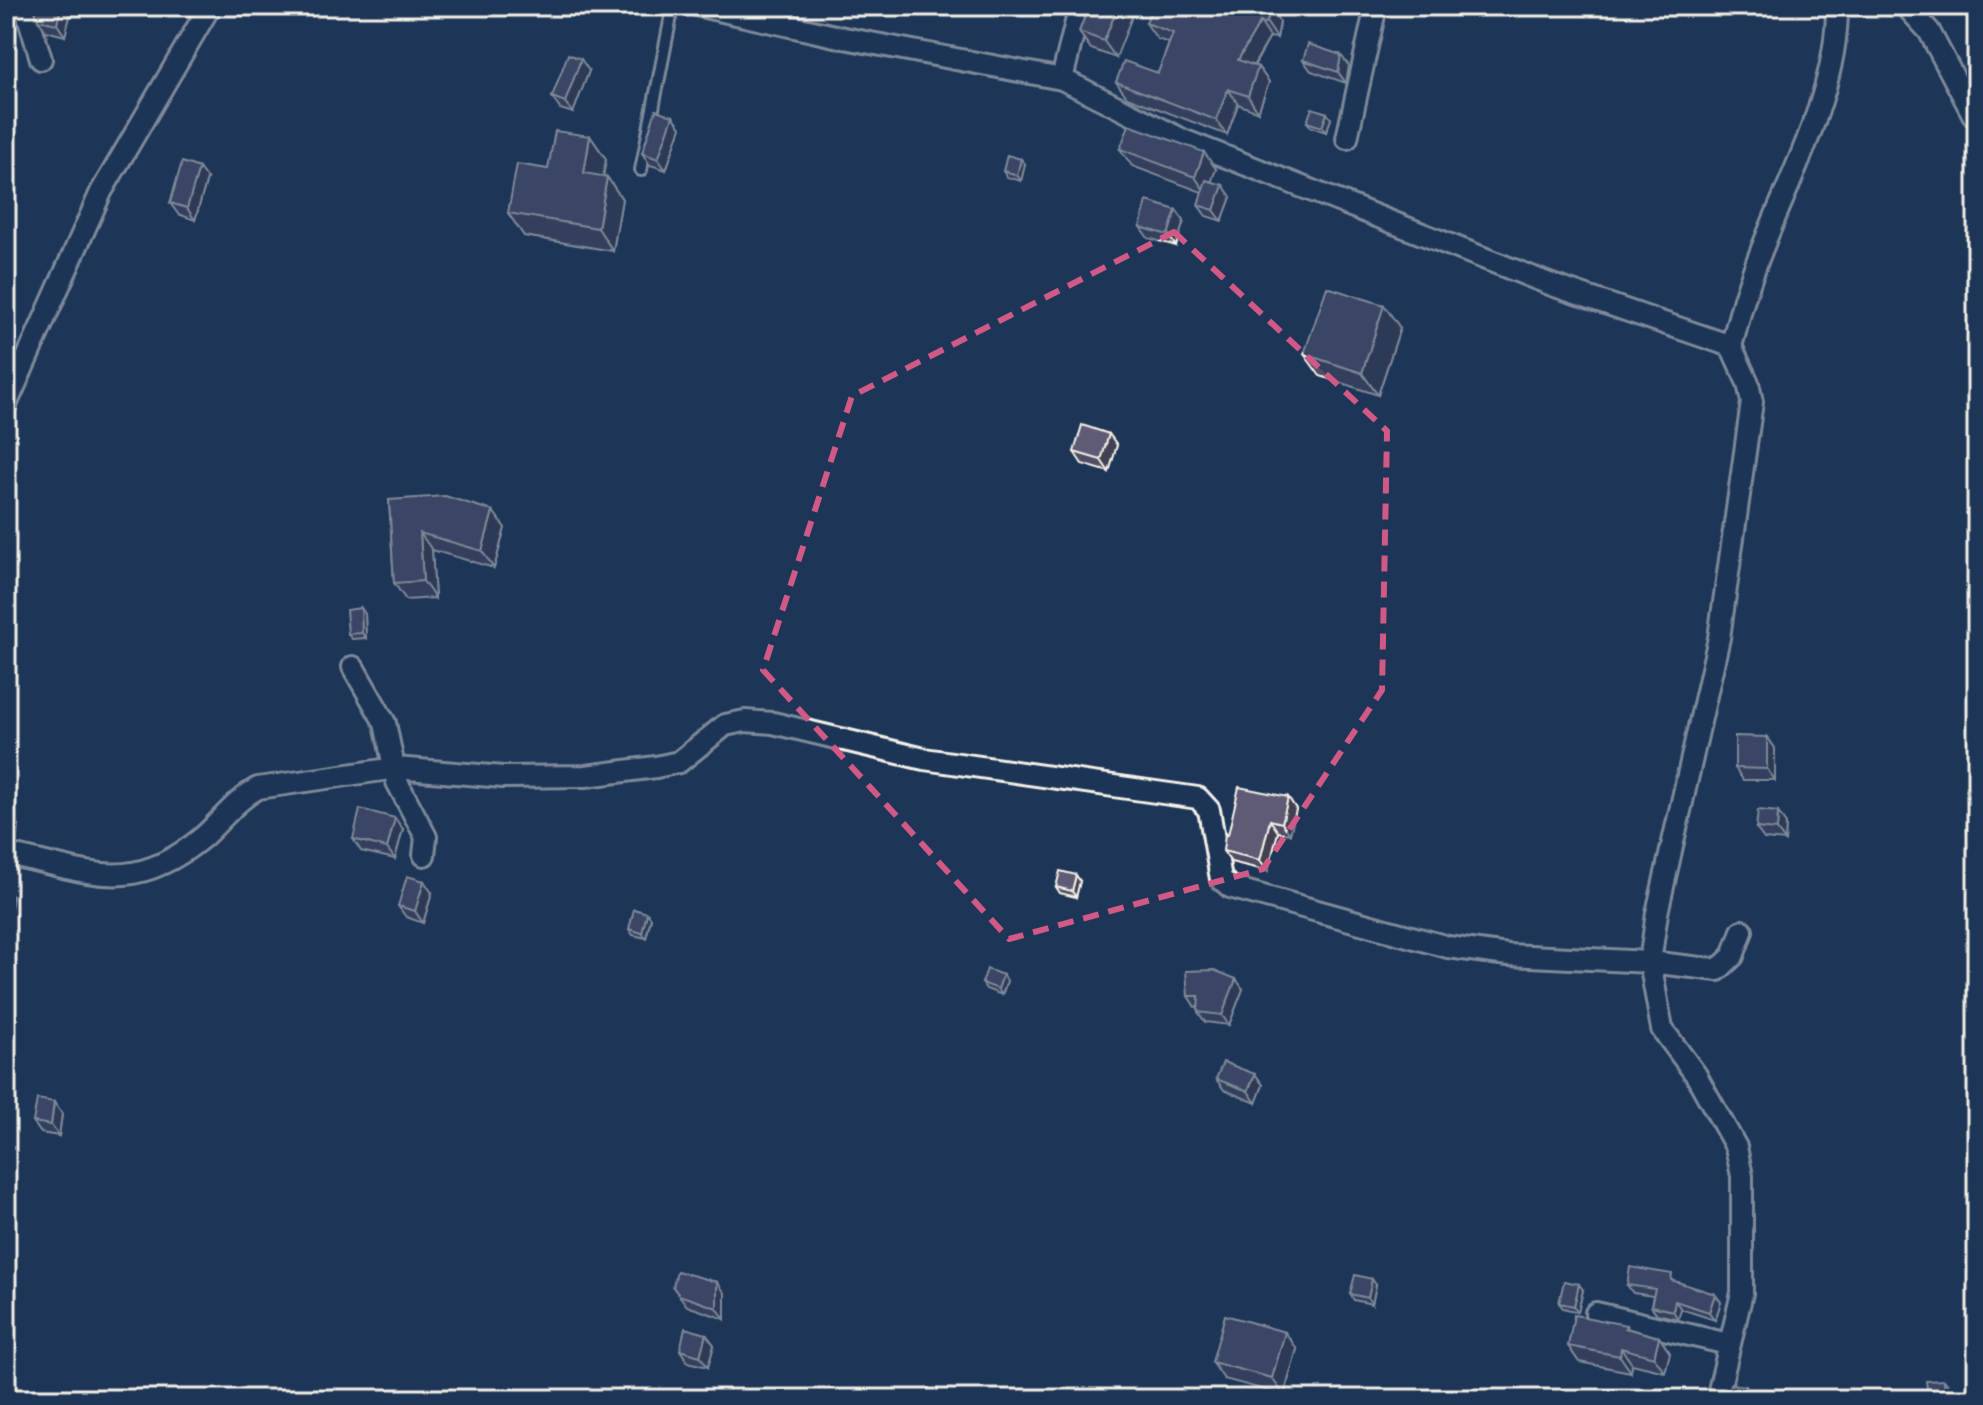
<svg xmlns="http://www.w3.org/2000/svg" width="1983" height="1405" font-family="'Patrick Hand',sans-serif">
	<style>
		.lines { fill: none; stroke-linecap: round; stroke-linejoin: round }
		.lane-casing { stroke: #f4f1e8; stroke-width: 16 }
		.street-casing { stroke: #f4f1e8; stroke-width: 26 }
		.lane { stroke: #1d3557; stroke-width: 10 }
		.street { stroke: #1d3557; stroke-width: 20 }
		.wall { fill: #514d65; stroke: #f4f1e8; stroke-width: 2 }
		.shaded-wall { fill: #423f53; stroke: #f4f1e8; stroke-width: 2 }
		.building { fill: #5e5a76; stroke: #f4f1e8; stroke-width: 2 }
		.marked { fill: none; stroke: #d15985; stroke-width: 6; stroke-dasharray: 16 10; stroke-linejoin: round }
	</style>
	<rect width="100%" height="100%" fill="#1d3557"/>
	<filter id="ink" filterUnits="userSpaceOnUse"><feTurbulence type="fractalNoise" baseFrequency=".0125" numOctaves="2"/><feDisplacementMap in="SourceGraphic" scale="16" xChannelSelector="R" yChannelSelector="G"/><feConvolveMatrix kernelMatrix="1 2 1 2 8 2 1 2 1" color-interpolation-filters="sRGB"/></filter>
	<g filter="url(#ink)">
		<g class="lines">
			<defs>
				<polyline id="lane" points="641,170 673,6"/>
				<g id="street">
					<polyline points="25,6 41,59"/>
					<polyline points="700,6 844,38 1062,79 1183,140 1552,285 1731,346"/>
					<polyline points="1906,6 1929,31 1974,116"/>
					<polyline points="1062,79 1080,6"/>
					<polyline points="1347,138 1376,6"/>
					<polyline points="6,405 101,192 210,6"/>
					<polyline points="353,667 385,723 397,782 426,837 424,855"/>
					<path d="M6 854C88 870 130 898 203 837 222 820 236 800 258 788L396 768 503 777 586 776 656 767 679 762 725 725 745 721 773 723 924 759 1198 798 1209 810 1221 879 1230 887 1448 947 1508 955 1650 962 1662 1029 1696 1075 1736 1147 1742 1176V1293L1717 1399"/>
					<path d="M1742 931 1733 956 1718 970 1650 962 1657 913 1719 638 1752 402 1748 383 1731 346C1737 327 1741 306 1748 287 1777 197 1838 103 1837 6"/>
					<polyline points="1596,1313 1728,1344"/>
				</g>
			</defs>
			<use href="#lane" class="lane-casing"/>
			<use href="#street" class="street-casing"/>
			<use href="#lane" class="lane"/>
			<use href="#street" class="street"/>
		</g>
		<g class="wall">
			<polygon points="34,6 67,6 71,12 65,36 46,31 38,20"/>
			<polygon points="1089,6 1116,58 1091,49 1079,32"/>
			<polygon points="1280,22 1277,38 1270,37 1254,66 1258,67 1269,82 1258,112 1238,104 1227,135 1127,97 1116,82 1158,73 1169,43 1157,39 1146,23"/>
			<polygon points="1303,60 1349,66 1346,83 1311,71"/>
			<polygon points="589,71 573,113 560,109 552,97"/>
			<polygon points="673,116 681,127 666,170 650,165 642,153"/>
			<polygon points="1331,119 1326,132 1311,127 1307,122"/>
			<polygon points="590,136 606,159 603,176 607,177 622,199 613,251 524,236 508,213 548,169"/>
			<polygon points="1120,149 1216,169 1211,181 1231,197 1222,221 1206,216 1198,205 1202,192 1132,166"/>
			<polygon points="1021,159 1025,164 1021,181 1007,177 1003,171"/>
			<polygon points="207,179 195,220 178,214 170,203"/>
			<polygon points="1176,210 1184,221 1176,246 1148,238 1140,227"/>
			<polygon points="1400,328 1378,395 1320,376 1304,354"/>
			<polygon points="1109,434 1117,445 1109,472 1082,464 1074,452"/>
			<polygon points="389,500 505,528 494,568 432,550 435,598 406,600 394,583"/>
			<polygon points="361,608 365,614 366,638 352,639 348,634"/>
			<polygon points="1767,737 1775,748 1775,780 1743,780 1735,768"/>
			<polygon points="1288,797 1296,809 1290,834 1278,832 1268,871 1231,862 1223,851 1228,835"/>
			<polygon points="6,818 19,826 16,840 6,837"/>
			<polygon points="1786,824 1785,841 1764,839 1756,828"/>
			<polygon points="403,829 395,859 361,851 353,839"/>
			<polygon points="1080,881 1076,897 1060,893 1056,887"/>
			<polygon points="432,893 423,923 406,917 398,906"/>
			<polygon points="647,913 651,918 646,938 633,935 629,929"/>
			<polygon points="1003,975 1007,981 1002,995 986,989 982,983"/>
			<polygon points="1243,989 1229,1025 1205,1022 1198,1012 1198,1006 1195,1007 1188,996"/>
			<polygon points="1255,1074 1263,1085 1256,1103 1224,1090 1216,1079"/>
			<polygon points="62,1114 59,1136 41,1133 33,1122"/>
			<polygon points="1678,1282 1721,1302 1715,1320 1681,1309 1678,1319 1657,1314 1651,1306 1653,1296 1633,1293 1627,1285"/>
			<polygon points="1376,1285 1372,1304 1354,1300 1350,1294"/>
			<polygon points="673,1287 725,1293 725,1319 687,1306"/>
			<polygon points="1583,1290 1578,1312 1563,1308 1559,1303"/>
			<polygon points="1626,1325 1629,1329 1659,1337 1670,1353 1665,1372 1632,1364 1631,1372 1579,1362 1568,1346"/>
			<polygon points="706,1334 714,1345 708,1367 688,1362 680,1350"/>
			<polygon points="1297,1349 1284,1395 1224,1379 1212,1362"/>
			<polygon points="1944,1380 1948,1385 1949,1399 1930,1399 1928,1395"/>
		</g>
		<g class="shaded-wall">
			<polygon points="61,6 67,6 71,12 65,36 57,24"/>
			<polygon points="1118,6 1136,6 1116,58 1104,41"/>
			<polygon points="1269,7 1280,22 1277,38 1267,23"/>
			<polygon points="1260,22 1270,37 1248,75 1238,60"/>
			<polygon points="1341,55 1349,66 1346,83 1338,72"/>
			<polygon points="581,59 589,71 573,113 565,102"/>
			<polygon points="1258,67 1269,82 1258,112 1248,96"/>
			<polygon points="1228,89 1238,104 1227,135 1216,120"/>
			<polygon points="1327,113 1331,119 1326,132 1322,127"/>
			<polygon points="673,116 681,127 666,170 658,159"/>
			<polygon points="590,136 606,159 600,196 584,173"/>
			<polygon points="1204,152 1216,169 1207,194 1195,177"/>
			<polygon points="1021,159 1025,164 1021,181 1017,175"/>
			<polygon points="199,168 207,179 195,220 187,208"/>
			<polygon points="607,177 622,199 613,251 598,228"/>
			<polygon points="1223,185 1231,197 1222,221 1214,210"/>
			<polygon points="1176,210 1184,221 1176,246 1168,235"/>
			<polygon points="1384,305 1400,328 1378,395 1362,373"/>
			<polygon points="1109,434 1117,445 1109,472 1101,460"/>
			<polygon points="493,511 505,528 494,568 482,551"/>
			<polygon points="420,533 432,550 435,598 423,581"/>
			<polygon points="361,608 365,614 366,638 362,633"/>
			<polygon points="1767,737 1775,748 1775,780 1767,769"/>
			<polygon points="1288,797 1296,809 1290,834 1282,823"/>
			<polygon points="1778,812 1786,824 1785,841 1777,830"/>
			<polygon points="395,818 403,829 395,859 387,848"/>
			<polygon points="15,820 19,826 16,840 12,834"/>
			<polygon points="1270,820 1278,832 1268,871 1260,860"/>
			<polygon points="1076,875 1080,881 1076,897 1072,891"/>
			<polygon points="424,881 432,893 423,923 415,911"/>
			<polygon points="6,887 13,897 6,932"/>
			<polygon points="647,913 651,918 646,938 642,933"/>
			<polygon points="1003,975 1007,981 1002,995 998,989"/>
			<polygon points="1236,979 1243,989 1229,1025 1222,1015"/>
			<polygon points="1255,1074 1263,1085 1256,1103 1248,1091"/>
			<polygon points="54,1102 62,1114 59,1136 51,1125"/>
			<polygon points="1372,1279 1376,1285 1372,1304 1368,1298"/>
			<polygon points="717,1282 725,1293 725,1319 717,1308"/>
			<polygon points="1579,1284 1583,1290 1578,1312 1574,1306"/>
			<polygon points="1715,1294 1721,1302 1715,1320 1709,1312"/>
			<polygon points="1675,1301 1681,1309 1678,1319 1673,1311"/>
			<polygon points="1285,1332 1297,1349 1284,1395 1272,1378"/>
			<polygon points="706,1334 714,1345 708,1367 700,1356"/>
			<polygon points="1659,1337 1670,1353 1665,1372 1654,1357"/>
			<polygon points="1621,1348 1632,1364 1631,1372 1620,1356"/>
			<polygon points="1944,1380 1948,1385 1949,1399 1945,1394"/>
			<polygon points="1746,1386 1750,1392 1749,1399 1744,1399"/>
		</g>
		<g class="building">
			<polygon points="34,6 61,6 57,24 38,20"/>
			<polygon points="1089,6 1118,6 1104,41 1079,32"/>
			<polygon points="1152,6 1269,7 1267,23 1260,22 1238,60 1258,67 1248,96 1228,89 1216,120 1116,82 1124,61 1158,73 1173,33 1146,23"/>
			<polygon points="1308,44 1341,55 1338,72 1303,60"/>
			<polygon points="568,54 581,59 565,102 552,97"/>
			<polygon points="1312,108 1327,113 1322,127 1307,122"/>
			<polygon points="656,110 673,116 658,159 642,153"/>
			<polygon points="1129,125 1204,152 1195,177 1120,149"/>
			<polygon points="555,131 590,136 584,173 607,177 598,228 508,213 517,164 548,169"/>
			<polygon points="1007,155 1021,159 1017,175 1003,171"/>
			<polygon points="182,162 199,168 187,208 170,203"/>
			<polygon points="1206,180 1223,185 1214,210 1198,205"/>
			<polygon points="1147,201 1176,210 1168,235 1140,227"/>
			<polygon points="1327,287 1384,305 1362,373 1304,354"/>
			<polygon points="1082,425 1109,434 1101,460 1074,452"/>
			<polygon points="445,496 493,511 482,551 420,533 423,581 394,583 389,500"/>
			<polygon points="361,608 362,633 348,634 346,610"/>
			<polygon points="1735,736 1767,737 1767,769 1735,768"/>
			<polygon points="1239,787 1288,797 1282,823 1270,820 1260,860 1223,851 1225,835 1228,835"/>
			<polygon points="360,809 395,818 387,848 353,839"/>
			<polygon points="1758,810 1778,812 1777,830 1756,828"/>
			<polygon points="6,818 15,820 12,834 6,832"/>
			<polygon points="1060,871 1076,875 1072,891 1056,887"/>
			<polygon points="407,876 424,881 415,911 398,906"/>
			<polygon points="634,909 647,913 642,933 629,929"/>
			<polygon points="987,969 1003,975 998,989 982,983"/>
			<polygon points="1214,970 1236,979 1222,1015 1198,1012 1199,996 1188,996 1186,971"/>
			<polygon points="1223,1062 1255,1074 1248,1091 1216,1079"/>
			<polygon points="37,1099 54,1102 51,1125 33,1122"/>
			<polygon points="1630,1267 1672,1274 1671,1280 1715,1294 1709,1312 1675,1301 1673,1311 1651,1306 1655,1289 1627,1285"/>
			<polygon points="677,1271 717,1282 717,1308 679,1295 673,1287"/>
			<polygon points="1355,1275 1372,1279 1368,1298 1350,1294"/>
			<polygon points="1564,1281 1579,1284 1574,1306 1559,1303"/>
			<polygon points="1225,1315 1285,1332 1272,1378 1212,1362"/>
			<polygon points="1574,1315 1626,1325 1625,1328 1659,1337 1654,1357 1621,1348 1620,1356 1568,1346"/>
			<polygon points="685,1328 706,1334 700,1356 680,1350"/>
			<polygon points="1944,1380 1945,1394 1928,1395 1926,1381"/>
			<polygon points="1731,1384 1746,1386 1744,1399 1729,1399"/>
		</g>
	</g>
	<path d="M0 0H1983V1405H0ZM1174 232 1387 431 1382 690 1263 869 1009 939 763 670 852 396Z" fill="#1d3557" fill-opacity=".55" fill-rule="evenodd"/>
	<path class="marked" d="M1174 232 1387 431 1382 690 1263 869 1009 939 763 670 852 396Z"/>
	<rect width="1983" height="1405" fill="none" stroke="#1d3557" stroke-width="32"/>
	<rect x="16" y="16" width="1951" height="1373" fill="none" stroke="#f4f1e8" stroke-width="3" filter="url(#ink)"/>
</svg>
